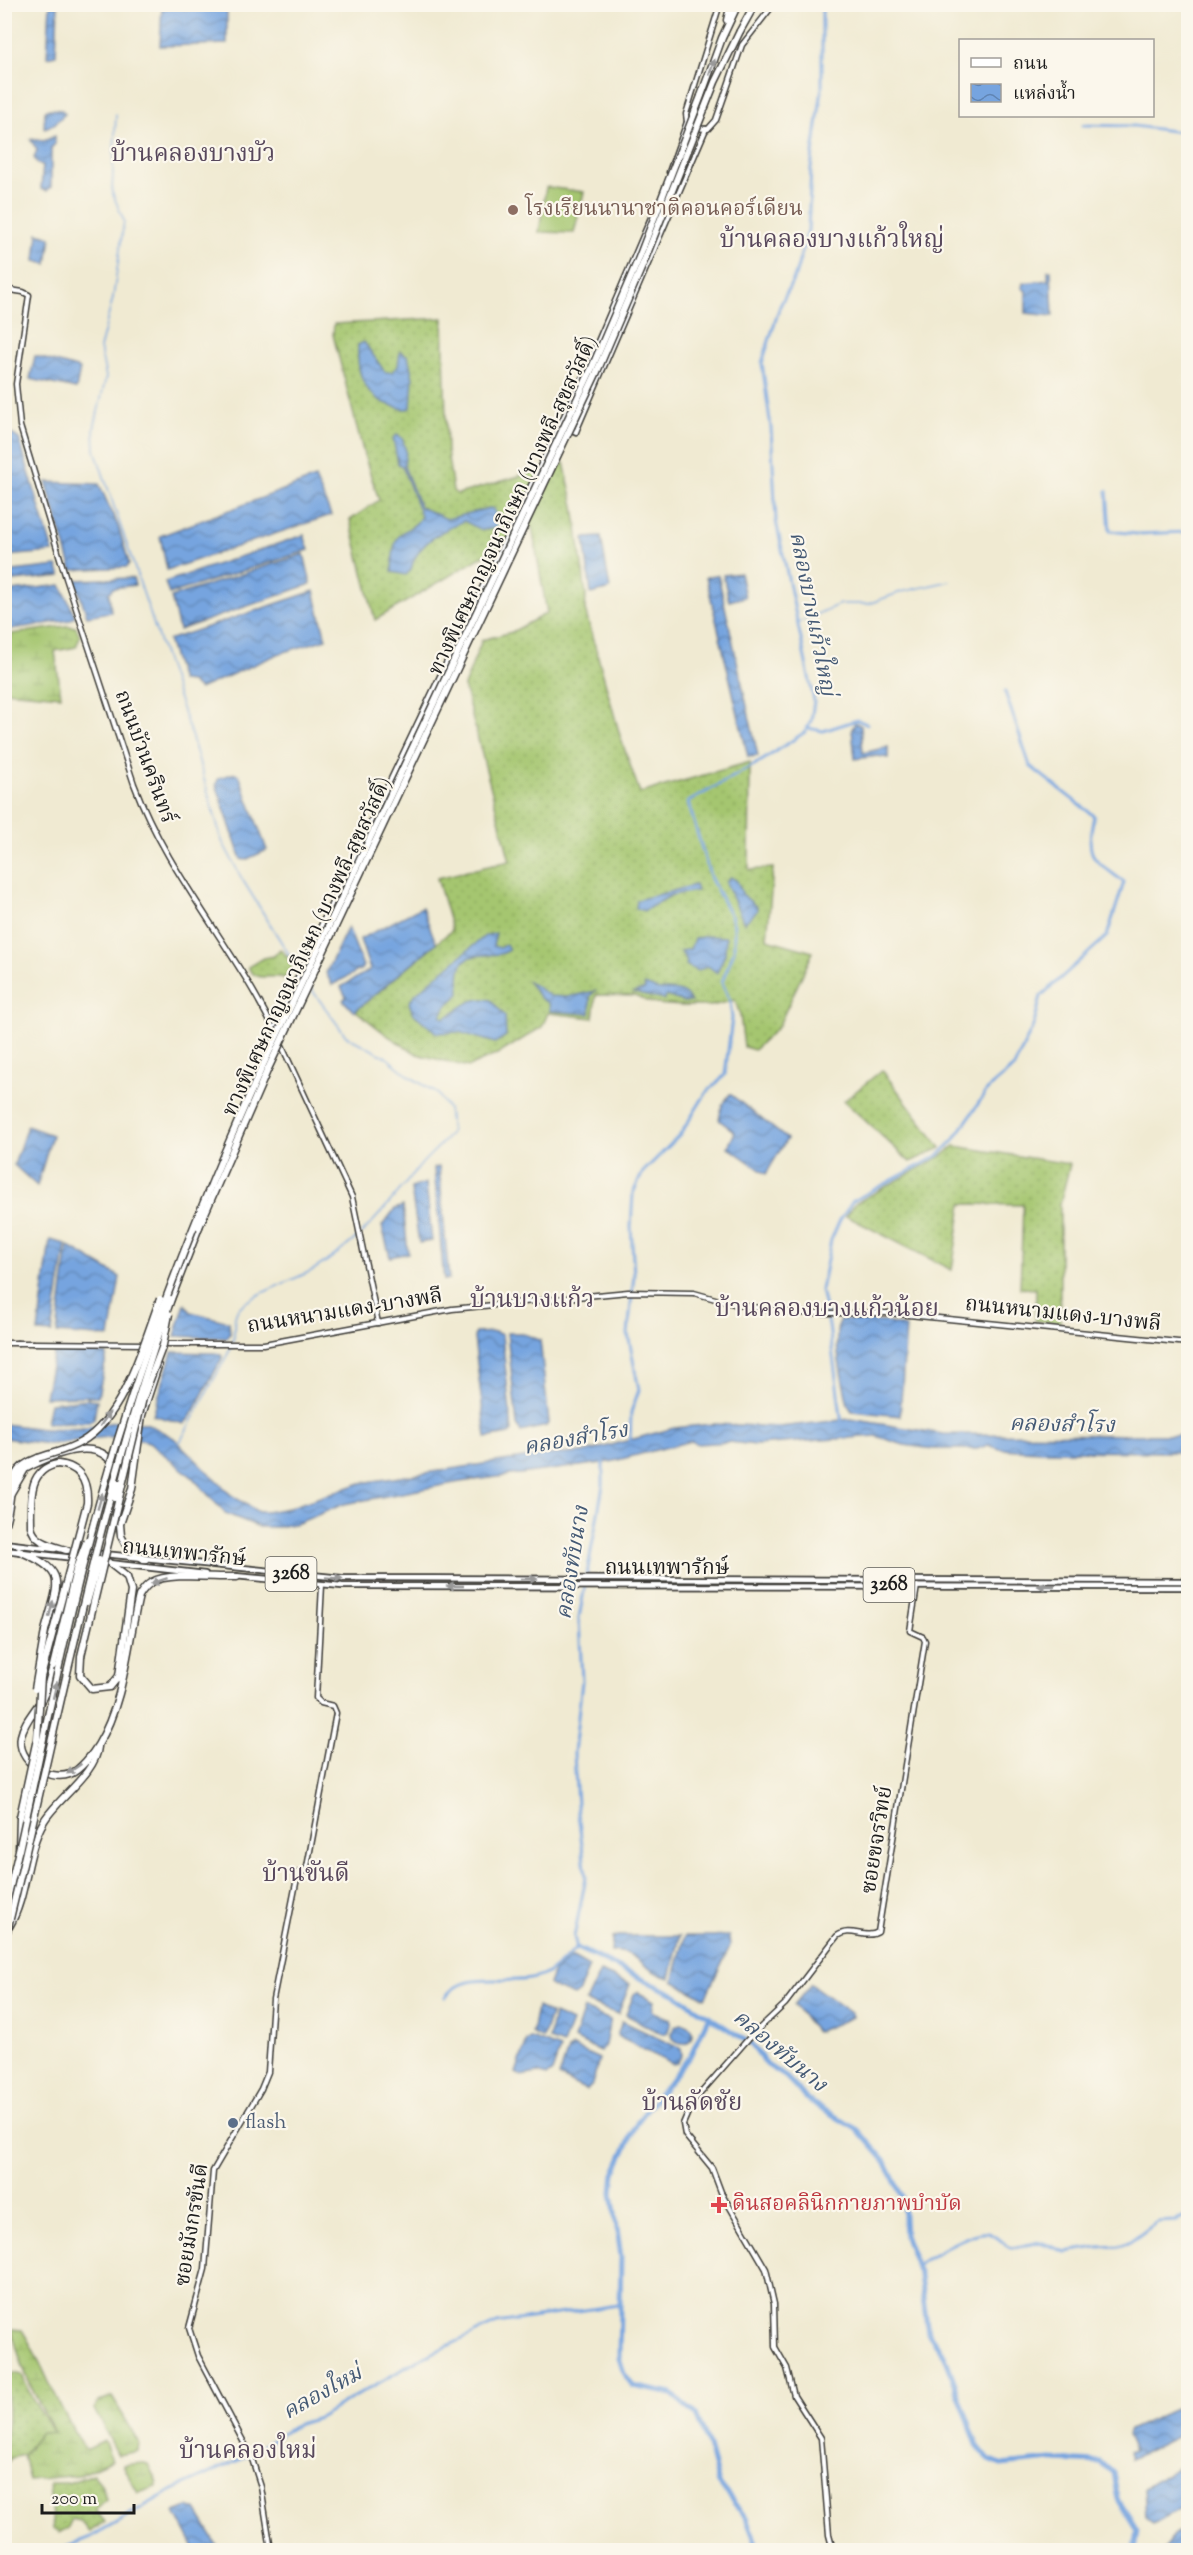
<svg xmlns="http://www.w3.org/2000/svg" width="1193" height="2555" viewBox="0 0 1193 2555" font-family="'Sorts Mill Goudy','Noto Serif Thai',serif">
  <defs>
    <pattern id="grass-dots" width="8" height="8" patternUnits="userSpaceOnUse" patternTransform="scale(1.5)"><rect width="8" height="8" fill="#a5c66f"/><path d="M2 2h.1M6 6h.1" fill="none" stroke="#8daa60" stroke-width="1.8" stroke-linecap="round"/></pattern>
    <pattern id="wetland-marsh" width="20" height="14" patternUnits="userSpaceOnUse" patternTransform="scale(1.5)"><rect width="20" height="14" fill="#a5c66f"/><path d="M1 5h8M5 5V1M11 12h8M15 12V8" fill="none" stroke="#8daa60"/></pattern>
    <pattern id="water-waves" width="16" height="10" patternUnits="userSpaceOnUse" patternTransform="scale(1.5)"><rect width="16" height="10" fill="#76a4df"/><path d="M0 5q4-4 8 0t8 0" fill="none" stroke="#6085b4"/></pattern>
  </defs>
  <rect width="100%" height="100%" fill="#fbf7ec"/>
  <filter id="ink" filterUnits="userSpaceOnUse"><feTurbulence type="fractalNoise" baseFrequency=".0167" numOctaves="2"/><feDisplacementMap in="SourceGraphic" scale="12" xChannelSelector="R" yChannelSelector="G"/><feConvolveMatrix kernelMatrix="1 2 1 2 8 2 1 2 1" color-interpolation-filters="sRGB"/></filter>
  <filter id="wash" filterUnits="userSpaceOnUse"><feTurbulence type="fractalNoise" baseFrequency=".008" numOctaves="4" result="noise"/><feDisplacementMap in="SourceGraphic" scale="24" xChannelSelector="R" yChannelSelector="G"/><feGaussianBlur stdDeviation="1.35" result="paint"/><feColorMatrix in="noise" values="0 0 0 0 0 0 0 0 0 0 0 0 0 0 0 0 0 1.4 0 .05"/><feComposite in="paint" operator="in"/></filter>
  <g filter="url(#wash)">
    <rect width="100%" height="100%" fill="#f0ead2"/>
    <!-- grass -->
    <g fill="url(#grass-dots)" stroke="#607146" stroke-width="1.5">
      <path d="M443,318l4,132 6,41 4,3 8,-2 99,-29 10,43 12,89 -1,15 36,129 19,54 110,-31 -1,108 24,-2 -6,71 46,13 -35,75 -24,23 -10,-3 -4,-32 -5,-15 -24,6h-29l-26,-2 -22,-8 -38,-1 -3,23 -45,-5 -6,14 -42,26 -32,14 -51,-13 -29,-18 -32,-25 96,-81 -15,-52 73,-17 -46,-175 18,-46 30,-8 35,-19 -15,-86 -157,93 -25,-100 29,-20 -15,-45 -31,-120 1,-11z"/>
      <path d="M280,949l8,8 4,12 -8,9c-13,-5 -28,6 -36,-11l15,-9 11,-2z"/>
      <path d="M882,1070l59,78 -31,14 -66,-61z"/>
      <path d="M955,1146l115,18 -10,40v119l-25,-2 1,-32 -16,-1 3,-83 -61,-1 -10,66 -106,-54 10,-13 87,-48z"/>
      <path d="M13,2373l9,2 10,24 23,34 -14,-1 -18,23 -12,3 -3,4c-7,-16 0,-31 0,-47 0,-11 -2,-23 -3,-34z"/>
      <path d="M93,2474l8,10 5,15 -11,10 10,13 -16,10 -9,-11 -8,-2 -5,10 -8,4 -6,-4 -4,-46h19z"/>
    </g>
    <!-- wetland -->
    <g fill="url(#wetland-marsh)" stroke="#607146" stroke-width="1.5">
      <path d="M66,626l10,1 4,9 -4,11 -21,4 6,45 -56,-5v-56z"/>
      <path d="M12,2329l10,1c18,29 30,62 47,92 6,10 9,20 17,28l18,-9 8,19 -33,15 -50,5 -6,-25 18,-23h14c-20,-33 -35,-65 -43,-103z"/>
      <path d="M112,2397l27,45 -1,9 -20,4 -24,-46 5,-8z"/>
      <path d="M143,2463l5,1 9,19v4l-19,6 -15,-28z"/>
    </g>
    <!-- pitch -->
    <path fill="#a5c66f" stroke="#607146" stroke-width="1.5" d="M546,187l38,5 -10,41 -35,-1z"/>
    <!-- water -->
    <g fill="url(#water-waves)" stroke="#49607e" stroke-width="1.5">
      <path d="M50,5h8l-2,50 -9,2z"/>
      <path d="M162,5l65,3v36l-67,2z"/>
      <path d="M49,109l13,1 3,4 -12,11 -9,3 1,-17z"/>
      <path d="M55,136v8l-4,4v39l-4,4 -6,-2 2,-24 -5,-1 -4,-6 3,-8 -7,-11 14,2z"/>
      <path d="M38,233l13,4 -4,27 -12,-3z"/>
      <path d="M1048,270h3l2,46 -27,-3v-22l-4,-3 1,-5 25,-3z"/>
      <path d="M364,342l21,30h7l6,-6 2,-15 8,5 5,22 -2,30c-6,2 -8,1 -14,-1 -31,-7 -41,-30 -39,-62z"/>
      <path d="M35,356l45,13 -4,20 -46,-10z"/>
      <path d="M5,429l14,10 34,113 -48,4z"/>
      <path d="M397,435l5,3 4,13 -2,15 16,41 27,12 42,-11 5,1 3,17c-15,8 -19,2 -33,-5 -22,9 -49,24 -53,49l-5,5 -14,-3c1,-11 0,-29 8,-37 8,-8 16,-8 21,-19l-19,-50 -4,-2 -5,-26z"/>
      <path d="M315,478l16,37 -164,55 -7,-34z"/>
      <path d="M46,482l53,2 19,42 11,37 -2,4 -55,3z"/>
      <path d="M304,535l5,15 -140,44 -4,-12z"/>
      <path d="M601,537l9,52 -19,5 -7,-56z"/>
      <path d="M304,554l7,30 -132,46 -8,-33z"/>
      <path d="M57,566l4,10 -56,6v-10z"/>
      <path d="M740,573l5,24 -16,4 -6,-26z"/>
      <path d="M718,575l40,181 -10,1 -42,-180z"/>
      <path d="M133,578l2,7 -22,3 -4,5 2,19 -24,4 -12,-36z"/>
      <path d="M61,585l14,31 -5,4 -65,10v-38z"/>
      <path d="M314,591l12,48 -48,15 -79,35 -8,-7 -10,-1 -13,-41z"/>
      <path d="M855,723l6,3 2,27 25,-6v11l-10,-2 -23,3 -3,-30z"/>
      <path d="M235,773l4,2 28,75 -22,10 -4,-1 -25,-75 3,-6z"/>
      <path d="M731,877l6,4 6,14 14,12v4l-13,12 -17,-38 -1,-3z"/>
      <path d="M695,885l2,6 -25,4 -28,16 -8,-3 1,-8z"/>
      <path d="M422,907l14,36 -82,69 -11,-12 3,-3 -5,-10 29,-17 -10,-31z"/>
      <path d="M348,927l15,39 -1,3 -30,16 -6,-12z"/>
      <path d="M496,933l-3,13 7,2 6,-4 3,6c-12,11 -44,-4 -49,20 -2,8 0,17 0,24l-15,13 -4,9 3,2c14,-7 26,-23 47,-18l14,16 1,20 -11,7 -36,-11 -22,1 -24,-20 -4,-10 5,-8 71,-59z"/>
      <path d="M706,936l20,1 -1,17 -8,19 -9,-7 -11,5 -11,-6 1,-4 -7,-10 10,-2 4,-10z"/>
      <path d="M527,980l23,16 17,1 28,-6 -5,5v18l-40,-3 -1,-7 -9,-6z"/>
      <path d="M644,985c6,1 9,4 15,5 12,0 25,-2 32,12h-8l-16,-6 -3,4 -30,-7 11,-4z"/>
      <path d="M730,1094l57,45 -21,35 -38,-27 7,-15 -16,-12 3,-15z"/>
      <path d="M27,1126l25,9 -15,51 -23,-21z"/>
      <path d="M439,1167l10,112 -5,1 -10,-112z"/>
      <path d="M426,1183l6,58 -13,2 -8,-55z"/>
      <path d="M403,1206l5,47 -18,4 -8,-31 13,-17z"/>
      <path d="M50,1240l16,4 -14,89 -14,-1z"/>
      <path d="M68,1246l52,31 -10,60 -53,-4z"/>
      <path d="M185,1304l6,8 38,10 1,12 -3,4 -52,-2z"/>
      <path d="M840,1320l46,2 20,5 -6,89 -48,-5 -4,-6c-4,-20 -17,-68 -8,-85z"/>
      <path d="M495,1332l7,3 10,96 -3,3 -23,4 -12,-100 1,-5z"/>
      <path d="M507,1333h14l19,7 9,82 -3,4 -25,6 -4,-7z"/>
      <path d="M54,1351l53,3 -9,42 -53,1z"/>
      <path d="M172,1352l42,1 7,1 1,4 -32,59 -6,7 -31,-9z"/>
      <path d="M88,1399l9,1 -3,19 -5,3 -43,1 4,-20z"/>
      <path d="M850,1419l93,15 245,1v17l-147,-1 -41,-2 -12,-4 -11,4h-43l-30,-4 -28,-9 -120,9 -27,-3 -31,2 -7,-3 -81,21 -150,20 -116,22 -46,19 -21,4h-18l-34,-14 -33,-36 -43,-35 -18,-5h-24l-58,7 -44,-6 -1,-14 40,5 37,-1 34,-6 31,1 28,15 57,57 27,17h8l22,-4 73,-25 181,-28 40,-2 92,-25 39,-4 67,3z"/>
      <path d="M617,1936h63l-10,42c-23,-4 -37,-31 -59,-26l1,-14z"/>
      <path d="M685,1936h44l1,10 -25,52 -32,-17z"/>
      <path d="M571,1957l18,10 -11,26 -4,3 -22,-9 -3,-3 5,-13z"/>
      <path d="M600,1972l30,12 -12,30 -32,-12z"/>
      <path d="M811,1984l41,30v3l-36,15 -22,-27z"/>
      <path d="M637,1992l17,9 -2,10 18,8 1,4 -4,10 -5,1 -36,-19 8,-21z"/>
      <path d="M537,2007l14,7 -8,25 -11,-6z"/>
      <path d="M584,2009l26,11 -5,25 -4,6 -27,-12z"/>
      <path d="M554,2014l18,8 -9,23 -14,-5z"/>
      <path d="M622,2021l59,28 1,6 -5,8 -5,1 -55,-28z"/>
      <circle cx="682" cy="2034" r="10"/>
      <path d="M531,2038l29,11 -8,23 -5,4 -9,-3 -17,3 -5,-3 11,-32z"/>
      <path d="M573,2047l26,12 -7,26 -5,5 -28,-13 9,-27z"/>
      <path d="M1188,2403v28l-57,28 -2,-6 5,-2 -7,-16 2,-5z"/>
      <path d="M1176,2468l12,19v17l-35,20 -7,-8 -2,-28z"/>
      <path d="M188,2507l8,3 24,40h-25l-20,-38z"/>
      <path d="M1188,2526v24h-25l11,-14z"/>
    </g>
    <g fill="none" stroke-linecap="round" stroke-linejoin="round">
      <!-- stream -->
      <g stroke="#76a4df" stroke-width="1.5">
        <path d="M116,114l-4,78 12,29 -11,77 -13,50 6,29 -12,52 1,21 98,291 29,100 20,38 61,98"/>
        <path d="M797,623l43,-19h28l33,-12 49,-11"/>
        <path d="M233,1342c3,-11 -2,-26 7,-35 9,-11 56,-28 73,-37 51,-31 70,-60 107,-104 9,-12 23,-21 31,-34l-3,-23 -10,-15 -29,-18 -23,-19 -40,-21 -37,-50"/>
        <path d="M180,1442l52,-96"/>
      </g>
      <!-- canal -->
      <g stroke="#76a4df" stroke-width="3">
        <path d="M1083,125l51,1 54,7"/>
        <path d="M1107,491l3,40 27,3 51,-2"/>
        <path d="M808,728l15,3 34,-11 10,4"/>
        <path d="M842,1424l-13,-98 -8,-36 10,-50 9,-20 13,-19 86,-46 15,-15 34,-51 26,-22 20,-43 7,-28 66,-60 17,-54c-33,-25 -39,-24 -30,-66l-64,-50 -25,-74"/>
        <path d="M630,1443l1,-31 8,-22 -11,-56 6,-59 -3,-48 2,-34 10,-21 37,-37 26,-42 19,-18 7,-57 -2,-17 -8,-19 12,-31v-25l-3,-10 -20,-37 -23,-77 75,-42 42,-28 6,-11 3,-20 -38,-180 -5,-93 -9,-65 18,-57 15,-30 13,-46 3,-62 11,-79v-85"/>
        <path d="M445,1997c22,-30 69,-8 99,-22 11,-5 23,-19 33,-27l-3,-11 12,-60 -9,-72 -3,-52 8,-72 -3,-63 24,-133v-26"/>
        <path d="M916,2266c13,-10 57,-36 72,-33 10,2 15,12 24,15l28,-6 26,10 31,-5 22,-1 10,-3 28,-21 19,-1 12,-5"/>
        <path d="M57,2550l33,-13 79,-45 72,-33 57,-35 20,-6 104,-60 75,-35 121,-18"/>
      </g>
      <!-- river -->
      <g stroke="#76a4df" stroke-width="5">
        <path d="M577,1948l99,47 75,49 16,21 19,12 22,23 50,30 27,31 18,38 2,38 15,39 8,57 17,23 32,89 12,15 12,5 51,-5 49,2 12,11 5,26 19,31 -3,20"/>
        <path d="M709,2016l-19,40 -52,65 -24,53 -2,18 9,65 -2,101 5,16 9,12 39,8 24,21 12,28 11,41 27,34 13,32"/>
      </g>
    </g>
  </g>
  <g filter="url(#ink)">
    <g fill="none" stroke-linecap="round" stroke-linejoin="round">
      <!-- tertiary casing -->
      <g stroke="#3c3b37" stroke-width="7">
        <g id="tertiary">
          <path d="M4,289l19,3 6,3 -13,89 4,42 46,152 68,206c33,89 99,161 140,246"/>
          <path d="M280,1042l72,155 26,126"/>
          <path d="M17,1343h16"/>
          <path d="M271,2550l-10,-63 -10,-31 -53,-100 -9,-28 16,-59 8,-98 48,-82 7,-17 5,-73 25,-126 7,-2 2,-4 29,-154 -3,-7 -12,-3 -5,-5 6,-113"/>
          <path d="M833,2550l-4,-15 -8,-97 -27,-42 -7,-28 -12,-21 -1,-43 -8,-35 -45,-77 -9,-24 -27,-33 -2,-11 9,-21 57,-65 36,-34 52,-68c13,-10 29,4 41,-4l47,-291 -2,-4 -13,-6 7,-45"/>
        </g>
      </g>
      <!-- secondary casing -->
      <g stroke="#3c3b37" stroke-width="7">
        <g id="secondary">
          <path d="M720,4l-34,110 1,8 5,6 16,1 8,-9 26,-75 32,-41"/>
          <path d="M669,172l18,-50"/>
          <path d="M570,429l6,3 2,-5 128,-298"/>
          <path d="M274,1030l44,-98 266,-558 68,-159"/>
          <path d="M4,1343h13"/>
          <path d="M33,1343l113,1"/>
          <path d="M162,1344h102l188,-35 176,-17 66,1 43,12 59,8h93l299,30"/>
        </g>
      </g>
      <!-- primary casing -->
      <g stroke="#3c3b37" stroke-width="8">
        <g id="primary">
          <path d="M4,1543l51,6"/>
          <path d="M4,1550l70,8"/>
          <path d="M64,1550l278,28 846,3"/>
          <path d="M109,1563l96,11"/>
          <path d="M235,1576l107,10 846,1"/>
        </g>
      </g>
      <!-- motorway casing -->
      <g stroke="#3c3b37" stroke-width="9">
        <g id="motorway">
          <path d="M727,20l4,-16"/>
          <path d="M740,31l15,-27"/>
          <path d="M701,96l21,-58 16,-34"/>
          <path d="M171,1299l28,-72"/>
          <path d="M58,1464c-31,5 -27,37 -27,62 2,16 22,20 35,24"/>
          <path d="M11,1493l14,-24c27,-14 80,-38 92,5"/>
          <path d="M4,1526c12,-30 -3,-55 34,-68"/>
          <path d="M19,1551c52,21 38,33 26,80"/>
          <path d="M145,1560l-18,-13 -6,-11 -1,-12 12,-35 10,-74 16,-49"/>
          <path d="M81,1656l-1,19 12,14 18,-2 9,-11 12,-85 -4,-14 -19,-15"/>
          <path d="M53,1666c-3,10 -5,21 -10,31 -7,13 -19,24 -22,39 -5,25 27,46 49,38 10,-4 23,-20 28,-29 27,-45 29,-100 41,-149 3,-5 7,-11 13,-14 17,-10 64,-4 85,-5"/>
          <path d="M4,1914l15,-64 1,-33"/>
          <path d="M9,1927c19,-32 16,-74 35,-106 14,-23 52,-48 54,-74"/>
        </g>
      </g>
      <!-- tertiary -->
      <use href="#tertiary" stroke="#fff" stroke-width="4"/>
      <!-- secondary -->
      <use href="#secondary" stroke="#fff" stroke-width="4"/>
      <!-- primary -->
      <use href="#primary" stroke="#fff" stroke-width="4.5"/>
      <!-- motorway -->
      <use href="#motorway" stroke="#fff" stroke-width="6"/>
      <!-- motorway-bridge casing -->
      <g stroke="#3c3b37" stroke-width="9" stroke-linecap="butt">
        <g id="motorway-bridge">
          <path d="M199,1227l68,-156 329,-697 47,-110 72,-182 25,-51"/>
          <path d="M38,1458c14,-5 30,-8 43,-16 43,-24 63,-100 79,-143"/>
          <path d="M115,1498l3,-15"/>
          <path d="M87,1602l12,-42"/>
          <path d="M81,1656l62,-258 20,-53 6,-31"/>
          <path d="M53,1666l24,-100 10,-26"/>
          <path d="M35,1689l10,-58"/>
          <path d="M20,1817l17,-78 4,-62 46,-174c1,-21 -6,-37 -29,-39"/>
          <path d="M19,1850c24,-108 45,-217 74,-324 42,-158 102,-310 169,-459l329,-697 47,-110 63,-164"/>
          <path d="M4,1943c54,-216 92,-434 167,-644"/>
        </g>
      </g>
      <!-- motorway-bridge -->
      <use href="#motorway-bridge" stroke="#fff" stroke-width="6"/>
    </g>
    <!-- one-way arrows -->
    <defs><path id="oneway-solid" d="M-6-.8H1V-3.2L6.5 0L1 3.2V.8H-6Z" transform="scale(1.5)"/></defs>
    <g fill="#999">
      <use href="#oneway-solid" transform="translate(712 67) rotate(-71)"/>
      <use href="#oneway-solid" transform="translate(105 1419) rotate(-55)"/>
      <use href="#oneway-solid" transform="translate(100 1501) rotate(-74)"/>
      <use href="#oneway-solid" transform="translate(334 1578) rotate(3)"/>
      <use href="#oneway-solid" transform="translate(529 1579)"/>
      <use href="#oneway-solid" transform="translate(159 1581) rotate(162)"/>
      <use href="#oneway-solid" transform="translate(455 1586) rotate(180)"/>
      <use href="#oneway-solid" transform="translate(1046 1586) rotate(-180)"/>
      <use href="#oneway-solid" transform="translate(51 1609) rotate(-76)"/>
      <use href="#oneway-solid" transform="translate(55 1690) rotate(-77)"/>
      <use href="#oneway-solid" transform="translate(74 1769) rotate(145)"/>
    </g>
  </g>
  <!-- markers -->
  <circle fill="#8d6e63" stroke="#fbf7ec" stroke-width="2" cx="513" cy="210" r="6"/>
  <circle fill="#5c6f8a" stroke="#fbf7ec" stroke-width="2" cx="233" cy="2123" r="6"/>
  <path fill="#e0444e" stroke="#fbf7ec" stroke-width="2" d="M716 2196h6v6h6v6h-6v6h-6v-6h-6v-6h6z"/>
  <g text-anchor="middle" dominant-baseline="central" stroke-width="4.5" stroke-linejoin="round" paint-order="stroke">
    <!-- shield labels -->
    <g fill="#fbf7ec" stroke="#5f5e5a" stroke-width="1.5">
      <rect x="265.5" y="1557" width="51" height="34" rx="4.5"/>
      <rect x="863.5" y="1568" width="51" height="34" rx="4.5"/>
    </g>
    <g font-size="20" font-weight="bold" fill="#1c1c1c">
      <text x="291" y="1574">3268</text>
      <text x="889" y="1585">3268</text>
    </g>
    <!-- education labels -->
    <g font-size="21" fill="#785e54" stroke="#fbf7ec" text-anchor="start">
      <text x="525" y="210">โรงเรียนนานาชาติคอนคอร์เดียน</text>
    </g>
    <!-- street labels -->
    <g font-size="21" fill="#1c1c1c" stroke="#fbf7ec">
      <text transform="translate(514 506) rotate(-65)">ทางพิเศษกาญจนาภิเษก (บางพลี-สุขสวัสดิ์)</text>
      <text transform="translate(144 757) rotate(70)">ถนนบัวนครินทร์</text>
      <text transform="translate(308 947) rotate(-65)">ทางพิเศษกาญจนาภิเษก (บางพลี-สุขสวัสดิ์)</text>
      <text transform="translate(345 1312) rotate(-9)">ถนนหนามแดง-บางพลี</text>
      <text transform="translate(1063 1315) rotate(6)">ถนนหนามแดง-บางพลี</text>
      <text transform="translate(184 1554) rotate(6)">ถนนเทพารักษ์</text>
      <text x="667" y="1569">ถนนเทพารักษ์</text>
      <text transform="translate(878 1840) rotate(-81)">ซอยขจรวิทย์</text>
      <text transform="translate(193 2225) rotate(-81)">ซอยมังกรขันดี</text>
    </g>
    <!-- service labels -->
    <g font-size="21" fill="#4e5e75" stroke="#fbf7ec" text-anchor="start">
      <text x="245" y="2123">flash</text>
    </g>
    <!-- health labels -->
    <g font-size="21" fill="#be3a42" stroke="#fbf7ec" text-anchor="start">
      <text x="732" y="2205">ดินสอคลินิกกายภาพบำบัด</text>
    </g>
    <!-- water labels -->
    <g font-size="22" font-style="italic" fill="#445974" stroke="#fbf7ec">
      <text transform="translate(811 614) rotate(79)">คลองบางแก้วใหญ่</text>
      <text transform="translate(1062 1426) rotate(1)">คลองสำโรง</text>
      <text transform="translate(576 1440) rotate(-10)">คลองสำโรง</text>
      <text transform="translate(574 1563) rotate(-81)">คลองทับนาง</text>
      <text transform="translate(779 2052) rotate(40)">คลองทับนาง</text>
      <text transform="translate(323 2394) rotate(-29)">คลองใหม่</text>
    </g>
    <!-- quarter labels -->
    <g font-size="24" fill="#58485c" stroke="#fbf7ec">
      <text x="193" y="155">บ้านคลองบางบัว</text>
      <text x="832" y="241">บ้านคลองบางแก้วใหญ่</text>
      <text x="532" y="1301">บ้านบางแก้ว</text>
      <text x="827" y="1310">บ้านคลองบางแก้วน้อย</text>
      <text x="306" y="1875">บ้านขันดี</text>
      <text x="692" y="2104">บ้านลัดชัย</text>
      <text x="248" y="2452">บ้านคลองใหม่</text>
    </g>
  </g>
  <!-- margin -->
  <rect width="1193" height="2555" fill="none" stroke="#fbf7ec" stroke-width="24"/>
  <!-- legend -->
  <rect x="959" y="39" width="195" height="78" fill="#fbf7ec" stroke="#a29f99" stroke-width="1.5"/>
  <rect x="971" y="58" width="30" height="9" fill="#ffffff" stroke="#a29f99" stroke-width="1.5"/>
  <text x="1013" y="69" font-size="18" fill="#1c1c1c">ถนน</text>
  <rect x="971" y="84" width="30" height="18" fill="url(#water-waves)" stroke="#a29f99" stroke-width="1.5"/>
  <text x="1013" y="99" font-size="18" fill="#1c1c1c">แหล่งน้ำ</text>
  <!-- scale -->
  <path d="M42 2504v9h92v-9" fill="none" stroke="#1c1c1c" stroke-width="3"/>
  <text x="51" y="2504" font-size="18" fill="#1c1c1c" stroke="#fbf7ec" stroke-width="4.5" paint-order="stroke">200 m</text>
</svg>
